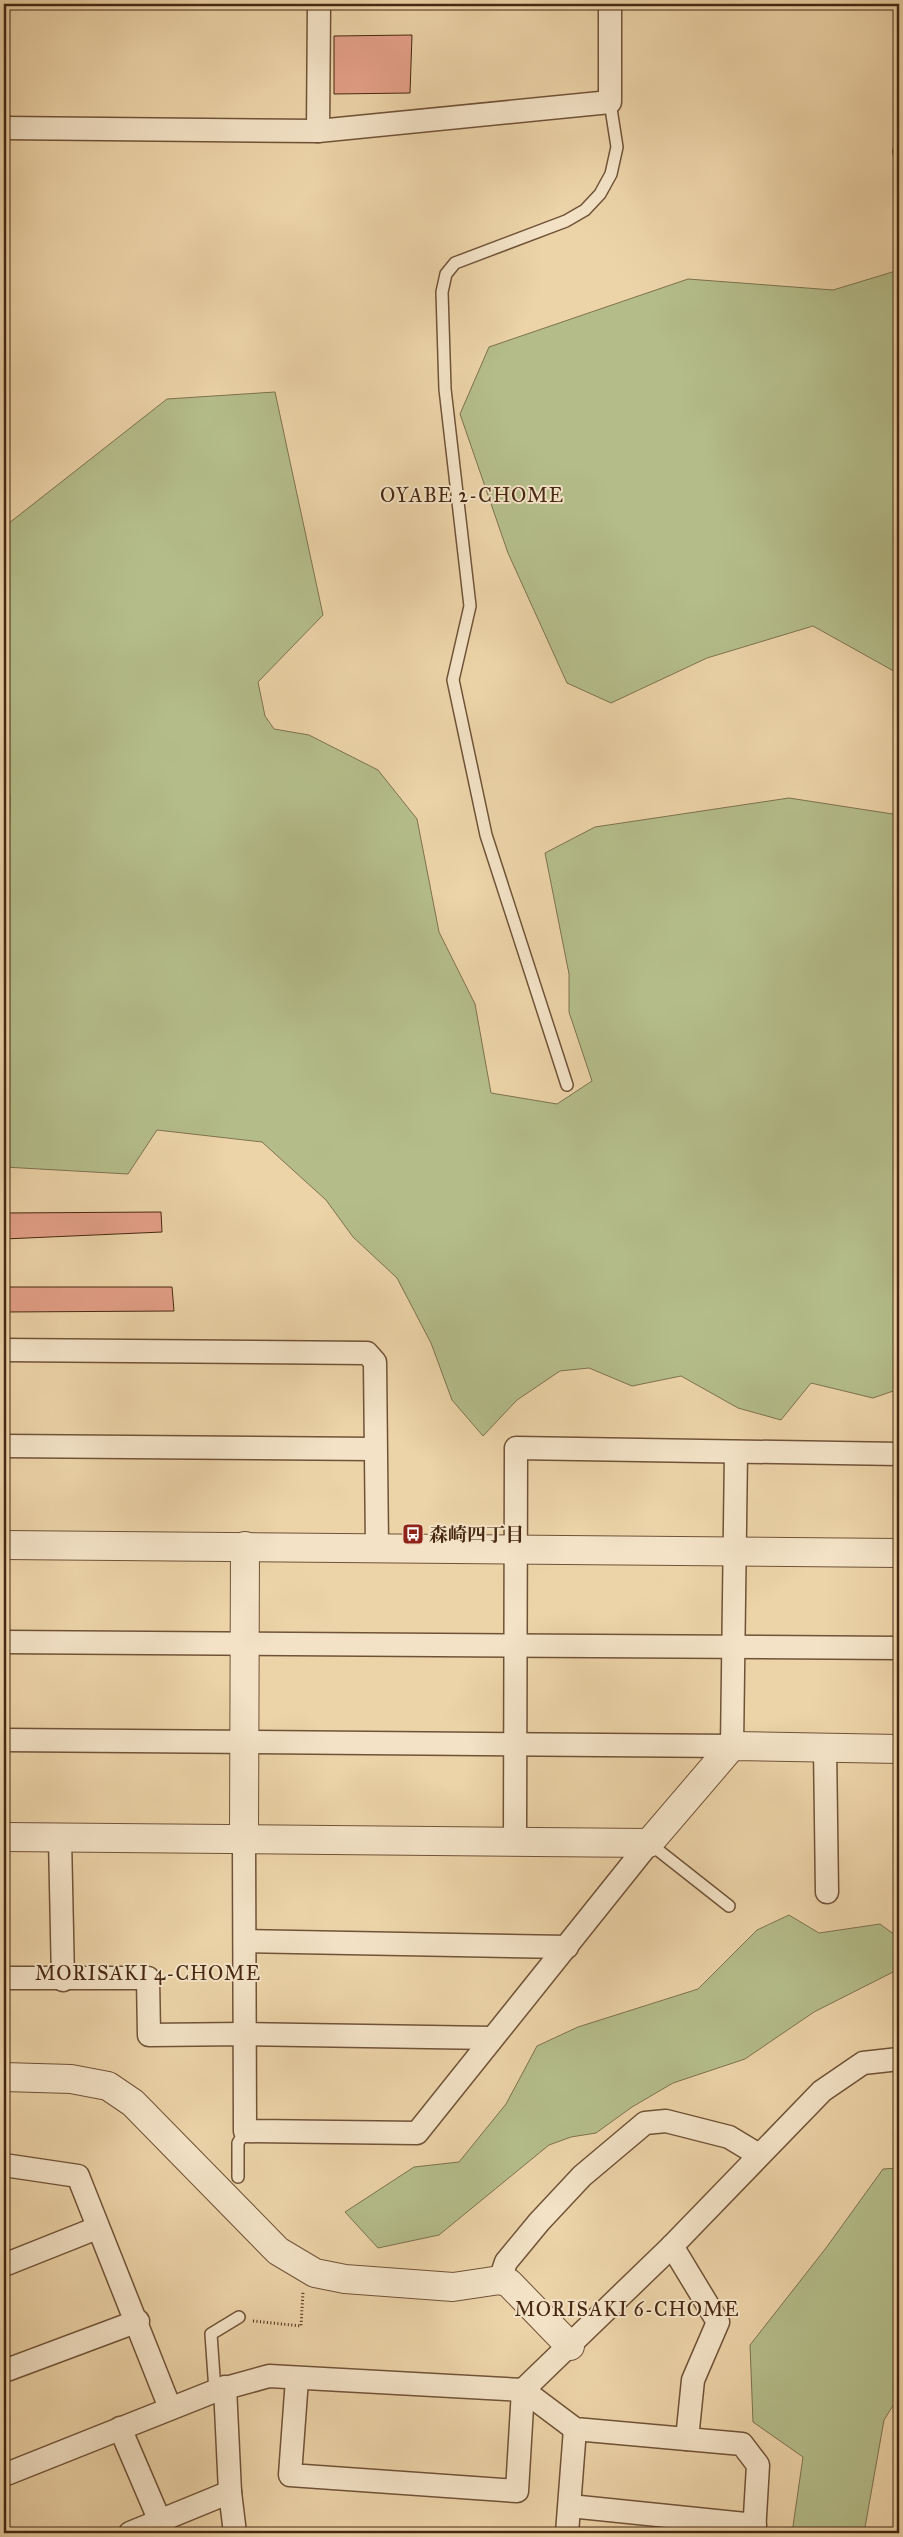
<svg xmlns="http://www.w3.org/2000/svg" width="903" height="2537" viewBox="0 0 903 2537" font-family="'IM FELL Great Primer','Noto Serif JP',serif">
  <rect width="100%" height="100%" fill="#ecd3a8"/>
  <filter id="stains"><feTurbulence type="fractalNoise" baseFrequency=".004" numOctaves="4"/><feColorMatrix values="0 0 0 0 .2 0 0 0 0 .09 0 0 0 0 .02 0 0 0 .5 -.17"/></filter>
  <radialGradient id="worn" r=".72"><stop offset=".6" stop-color="#630" stop-opacity="0"/><stop offset="1" stop-color="#630" stop-opacity=".3"/></radialGradient>
  <!-- green -->
  <g fill="#b4bd8a" stroke="#7e724e">
    <path d="M899,270v404l-86,-48 -106,32 -96,45 -44,-20 -59,-130 -48,-139 29,-67 199,-68 145,11z"/>
    <path d="M275,392l48,223 -65,67 7,34 9,13 35,6 69,35 39,49 22,113 36,72 16,89 66,11 35,-23 -23,-69v-38l-24,-121 50,-26 194,-29 110,17v574l-26,9 -62,-15 -30,37 -43,-12 -57,-32 -49,10 -43,-18 -29,3 -43,29 -34,36 -31,-36 -21,-57 -34,-65 -44,-41 -27,-37 -64,-58 -105,-12 -29,44 -124,-7v-214l4,-24 2,-134 -6,-2v-266l163,-128z"/>
    <path d="M789,1915l30,18 61,-9 19,14v31l-85,43 -69,47 -72,24 -41,24 -36,26 -25,4 -22,8 -110,90 -61,13 -33,-36 69,-45 45,-5 47,-58 31,-58 41,-19 120,-38 59,-59z"/>
    <path d="M899,2168v228l-15,24 -20,113h-72l11,-76 -50,-35 -3,-77 76,-97 57,-79z"/>
  </g>
  <!-- building -->
  <g fill="#e39f87" stroke="#472811">
    <path d="M412,35l-2,58 -76,1v-58z"/>
    <path d="M161,1212l1,20 -158,7v-26z"/>
    <path d="M4,1287h168l2,24 -170,1z"/>
  </g>
  <g fill="none" stroke-linecap="round" stroke-linejoin="round">
    <!-- service casing -->
    <g stroke="#705337" stroke-width="14">
      <g id="service">
        <path d="M899,152v-1"/>
        <path d="M567,1085l-81,-250 -33,-155 17,-74 -25,-217 -3,-97 4,-18 9,-11 111,-42 19,-11 15,-16 11,-20 6,-27 -7,-45"/>
        <path d="M649,1843l80,63"/>
        <path d="M238,2177v-34l7,-12"/>
        <path d="M215,2391l-4,-57 28,-17"/>
      </g>
    </g>
    <!-- minor casing -->
    <g stroke="#705337" stroke-width="25">
      <g id="minor">
        <path d="M4,128l314,3 292,-29v-98"/>
        <path d="M318,131l1,-127"/>
        <path d="M4,1350l363,3 8,9 2,185"/>
        <path d="M4,1446l371,3"/>
        <path d="M4,1642l895,6"/>
        <path d="M4,1740l728,6 4,-294"/>
        <path d="M825,1747l2,145"/>
        <path d="M60,1838l3,142"/>
        <path d="M244,1839l1,292 172,2 232,-290"/>
        <path d="M515,1842l1,-394 383,6"/>
        <path d="M246,1941l321,6"/>
        <path d="M4,1978h144l1,57 96,-1 247,4"/>
        <path d="M4,2165l74,11 92,232"/>
        <path d="M672,2246l46,76 -25,58 -6,59"/>
        <path d="M4,2265l93,-37"/>
        <path d="M500,2280l6,-18 33,-40 43,-46 63,-53 21,-2 63,16 30,18"/>
        <path d="M4,2371l134,-50"/>
        <path d="M297,2379l-7,96 227,16 6,-101 149,-144 150,-155 41,-28 36,-4"/>
        <path d="M225,2387l5,105 5,41"/>
        <path d="M120,2428l45,105"/>
        <path d="M4,2475l211,-84 54,-15 254,14 52,39 167,15 16,21 -4,68"/>
        <path d="M570,2506l185,19"/>
        <path d="M130,2533l100,-41"/>
        <path d="M567,2533l8,-104"/>
      </g>
    </g>
    <!-- tertiary casing -->
    <g stroke="#705337" stroke-width="30">
      <g id="tertiary">
        <path d="M4,1545l895,8"/>
        <path d="M4,1837l645,6 83,-97 167,3"/>
        <path d="M244,1839l1,-293"/>
        <path d="M4,2077l67,2 37,7 25,17 145,148 37,22 30,6 108,8 47,-7 9,3 61,63"/>
      </g>
    </g>
    <!-- path -->
    <path stroke="#472811" stroke-width="3" stroke-dasharray="1 2.5" stroke-linecap="butt" d="M253,2321l48,5 2,-34"/>
    <!-- service -->
    <use href="#service" stroke="#f3e2c6" stroke-width="11"/>
    <!-- minor -->
    <use href="#minor" stroke="#f3e2c6" stroke-width="22"/>
    <!-- tertiary -->
    <use href="#tertiary" stroke="#f3e2c6" stroke-width="28"/>
  </g>
  <!-- icons -->
  <defs>
    <g id="bus-square" transform="scale(1.125)"><rect x="-9" y="-9" width="18" height="18" rx="4" fill="#8f2418" stroke="#f3e2c6"/><path d="M-5-6H5V4H4V6H2V4H-2V6H-4V4H-5ZM-3.5-4V0h7V-4ZM-3.5 1.2v1.5H-2V1.2ZM2 1.2v1.5H3.5V1.2Z" fill="#fff"/></g>
  </defs>
  <g fill-rule="evenodd">
    <use href="#bus-square" x="413" y="1534"/>
  </g>
  <g text-anchor="middle" dominant-baseline="central" stroke-width="4" stroke-linejoin="round" paint-order="stroke">
    <!-- poi labels -->
    <g font-size="19" font-weight="bold" fill="#472811" stroke="#f3e2c6" text-anchor="start">
      <text x="429" y="1534">森崎四丁目</text>
    </g>
    <!-- neighbourhood labels -->
    <g font-size="20" letter-spacing="1" fill="#472811" stroke="#f3e2c6">
      <text x="472" y="495">OYABE 2-CHOME</text>
      <text x="148" y="1973">MORISAKI 4-CHOME</text>
      <text x="627" y="2309">MORISAKI 6-CHOME</text>
    </g>
  </g>
  <!-- margin -->
  <rect width="903" height="2537" fill="none" stroke="#ecd3a8" stroke-width="20"/>
  <rect x="5" y="5" width="893" height="2527" fill="none" stroke="#472811" stroke-width="2.5"/>
  <rect x="10" y="10" width="883" height="2517" fill="none" stroke="#472811"/>
  <rect width="100%" height="100%" filter="url(#stains)"/>
  <rect width="100%" height="100%" fill="url(#worn)"/>
</svg>
